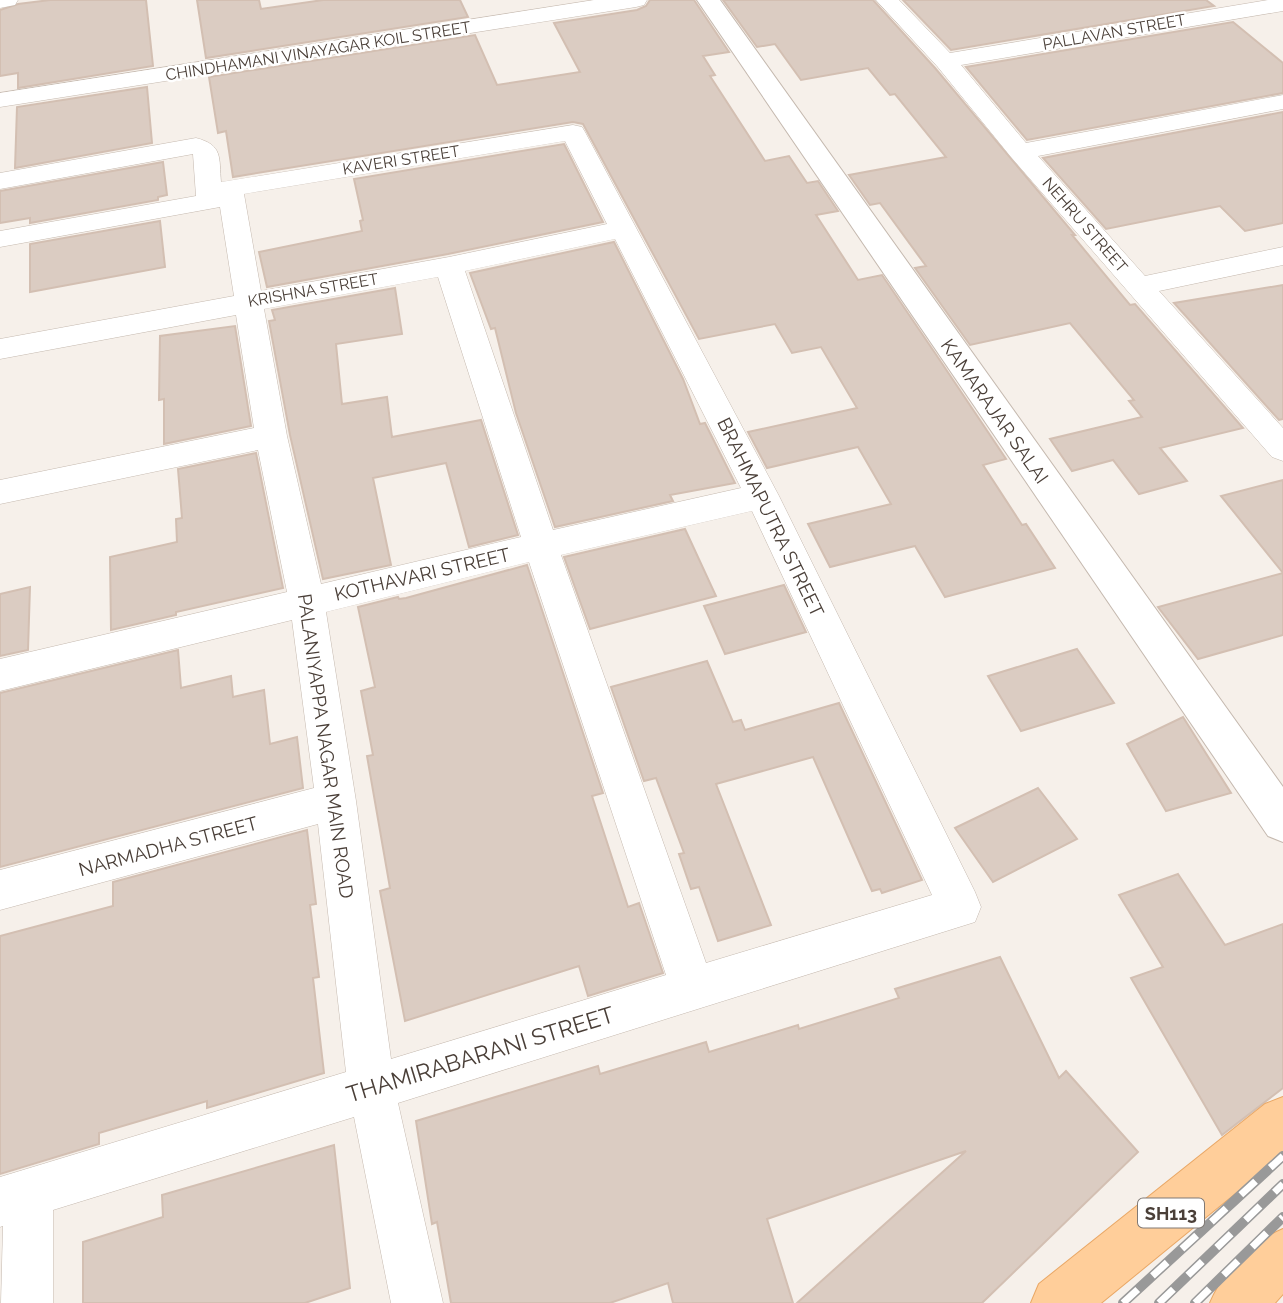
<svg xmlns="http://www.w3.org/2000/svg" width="1283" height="1303" viewBox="0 0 1283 1303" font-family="Raleway,sans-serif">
  <rect width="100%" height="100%" fill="#f6f0ea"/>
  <!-- building -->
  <g fill="#dbccc2" stroke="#d3bfb2" stroke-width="2">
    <path d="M50,0h96l7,66 -135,22v-15l-18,3v-66l18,-6z"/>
    <path d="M197,0h62l2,9 62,-9h137l8,17 -262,41z"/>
    <path d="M650,0h44l35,52 -26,4 12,19 -5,1 55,85 24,-5 18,27 11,-2 20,30 -22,4 42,65 24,-5 53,78 71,106 -23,6 39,60 4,-1 29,44 -110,29 -30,-51 -85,21 -22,-43 83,-20 -33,-57 -91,21 -19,-36 109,-24 -36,-61 -29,6 -17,-29 -76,15 -116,-215 -10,-2 -340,55 -7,-46 -8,2 -9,-56 266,-42 22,50 83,-13 -26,-49 83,-13 9,-4z"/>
    <path d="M723,0h150l62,68 140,167h-3l58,70 5,-1 108,124 -83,20 27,33 -48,13 -26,-34 -41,11 -22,-32 92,-22 -13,-16 5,-1 -64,-77 -100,22 -55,-77 11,-2 -46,-63 -10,2 -21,-30 97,-18 -51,-63 -5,1 -22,-27 -67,12 -26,-36 -18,3z"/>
    <path d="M903,0h303l8,6 -263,44z"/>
    <path d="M1233,22l50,41v30l-256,47 -61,-73z"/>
    <path d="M147,87l5,56 -137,25 2,-61z"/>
    <path d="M1283,112v111l-38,8 -25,-25 -114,23 -63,-71z"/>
    <path d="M564,144l39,78 -155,32 -181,33 -8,-35 103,-21 -2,-10 3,-1 -9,-41z"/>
    <path d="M163,162l4,33 -9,2v3l-128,23v-5l-30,5v-32z"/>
    <path d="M160,221l5,46 -135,25v-48z"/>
    <path d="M614,242l69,137 17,45 5,-1 30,60 -65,12 3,6 -118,26 -39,-114 -21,-85 -4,1 -21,-56z"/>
    <path d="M1283,285v134l-4,1 -105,-117z"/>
    <path d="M395,288l7,46 -66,10 6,60 45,-7 5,40 89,-17 37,115 -49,12 -23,-84 -73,15 18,87 -68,14 -33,-144 -21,-114 6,-1 -3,-10z"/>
    <path d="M235,326l16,100 -87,18v-45l-5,1 1,-64z"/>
    <path d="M256,453l27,135 -107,24v3l-65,15 -1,-73 67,-15 -1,-23 6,-1 -4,-49z"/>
    <path d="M1283,480v93l-62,-77z"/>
    <path d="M685,529l31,67 -126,33 -26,-72z"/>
    <path d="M527,565l76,228 -11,3 36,111 11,-4 24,70 -75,23 -9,-30 -174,55 -25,-130 10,-3 -23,-132 6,-1 -12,-64 14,-4 -17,-80 40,-10 1,2 7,-1z"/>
    <path d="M1283,573v62l-85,24 -40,-52z"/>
    <path d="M784,585l22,47 -81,22 -21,-48z"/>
    <path d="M30,587l-2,63 -28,6v-62z"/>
    <path d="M1077,649l37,54 -93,28 -33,-55z"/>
    <path d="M178,650l3,38 50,-12 2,21 31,-7 6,54 27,-7 6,51 -303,79v-174z"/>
    <path d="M707,661l26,61 8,-2 4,10 94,-27 83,177 -40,13 -2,-4 -8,2 -59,-134 -97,27 55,141 -53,16 -19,-54 -8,2 -12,-35 5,-1 -28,-75 -12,3 -33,-94z"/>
    <path d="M1183,717l48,76 -65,18 -39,-67z"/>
    <path d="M1038,788l39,51 -84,43 -38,-54z"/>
    <path d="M307,830l9,74 -6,1 9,72 -6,1 11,95 -117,35v-7l-108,32v11l-99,30v-238l113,-30v-24z"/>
    <path d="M1178,874l47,71 58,-21v164l-61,47 -91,-157 32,-11 -44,-72z"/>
    <path d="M1000,957l59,121 7,-7 72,81 -156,151h-185l169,-152 -199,68 26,84h-120l-5,-20 -58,20h-159l-14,-81 -5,2 -16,-103 182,-55 2,8 106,-32 3,10 89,-27 1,4 100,-31 -4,-9z"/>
    <path d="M334,1145l16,143 -45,15h-222v-61l80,-25 -1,-22z"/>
  </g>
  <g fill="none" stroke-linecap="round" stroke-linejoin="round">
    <!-- minor casing -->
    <g stroke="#c5b9af" stroke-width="1">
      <g id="minor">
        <path d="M0,0h18l-3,5 -15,3z"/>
        <path d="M594,0h53l-3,5 -8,2 -636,100v-14z"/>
        <path d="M876,0h23l51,53 318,-53h15v11l-322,54 65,78 257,-48v14l-245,47 107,120 138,-29v18l-124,26 124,137v33l-11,-4 -261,-300 -74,-91z"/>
        <path d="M573,125l9,2 3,5 194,364 196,396 6,15 -6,15 -577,181 45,200h-52l-37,-186 -301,93v93h-52l2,-77 -3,1v-50l346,-105 -28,-248 -318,86v-40l314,-82 -22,-168 -292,71v-32l287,-67 -29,-142 -258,54v-24l254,-52 -18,-113 -236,44v-20l234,-43 -14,-89 -220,40v-16l196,-35 -3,-42 -193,35v-16l196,-35c27,7 23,19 25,44zM565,141l42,83 -158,33 -188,34 -17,-97zM615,239l126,249 -188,42 -88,-259zM438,277l83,260 -200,47 -34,-148 -23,-127zM752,511l180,384 -226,68 -145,-408zM529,562l137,413 -275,84 -35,-258 -30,-189z"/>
      </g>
    </g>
    <!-- tertiary casing -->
    <g stroke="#c5b9af" stroke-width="2">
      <path id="tertiary" d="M697,0h23l563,787v55l-15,-6z"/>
    </g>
    <!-- primary casing -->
    <g stroke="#e9a765" stroke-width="2">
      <g id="primary">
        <path d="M1283,1097v57l-182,149h-70l8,-19 226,-180z"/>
        <path d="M1283,1229v65l-8,9h-65c13,-31 42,-61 73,-74z"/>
      </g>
    </g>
    <!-- minor -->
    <use href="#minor" fill="#fff" fill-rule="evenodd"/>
    <!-- tertiary -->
    <use href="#tertiary" fill="#fff" fill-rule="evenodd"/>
    <!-- primary -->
    <use href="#primary" fill="#ffce9a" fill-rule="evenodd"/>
    <!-- rail casing -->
    <g stroke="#999" stroke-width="10">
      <g id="rail">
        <path d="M1123,1303l160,-147"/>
        <path d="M1159,1303l124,-119"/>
        <path d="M1195,1303l88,-86"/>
      </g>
    </g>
    <!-- rail -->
    <use href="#rail" stroke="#fff" stroke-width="7" stroke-dasharray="20" stroke-linecap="butt"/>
  </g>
  <g text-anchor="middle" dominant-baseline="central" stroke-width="5" stroke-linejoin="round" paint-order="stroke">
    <!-- far-street labels -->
    <g font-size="16" fill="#4a3f38" stroke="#fff">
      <text transform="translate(1114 32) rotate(-10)">PALLAVAN STREET</text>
      <text transform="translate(318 51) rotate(-9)">CHINDHAMANI VINAYAGAR KOIL STREET</text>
      <text transform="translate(401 160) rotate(-9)">KAVERI STREET</text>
      <text transform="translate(1085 225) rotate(49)">NEHRU STREET</text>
      <text transform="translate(313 290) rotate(-10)">KRISHNA STREET</text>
    </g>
    <!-- shield labels -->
    <rect fill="#fff" stroke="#807974" stroke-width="2" x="1138" y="1198.5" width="66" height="29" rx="5"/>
    <g font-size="18" font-weight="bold" fill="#4a3f38">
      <text x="1171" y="1213">SH113</text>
    </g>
    <!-- street labels -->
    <g font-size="19" fill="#4a3f38" stroke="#fff">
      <text transform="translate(995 411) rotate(55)">KAMARAJAR SALAI</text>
      <text transform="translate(771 517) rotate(64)">BRAHMAPUTRA STREET</text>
      <text transform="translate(422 574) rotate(-13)">KOTHAVARI STREET</text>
      <text transform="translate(326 746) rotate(82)">PALANIYAPPA NAGAR MAIN ROAD</text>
      <text transform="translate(168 846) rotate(-15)">NARMADHA STREET</text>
    </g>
    <!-- near-street labels -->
    <g font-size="23" fill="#4a3f38" stroke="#fff">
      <text transform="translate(480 1054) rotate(-17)">THAMIRABARANI STREET</text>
    </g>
  </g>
</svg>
